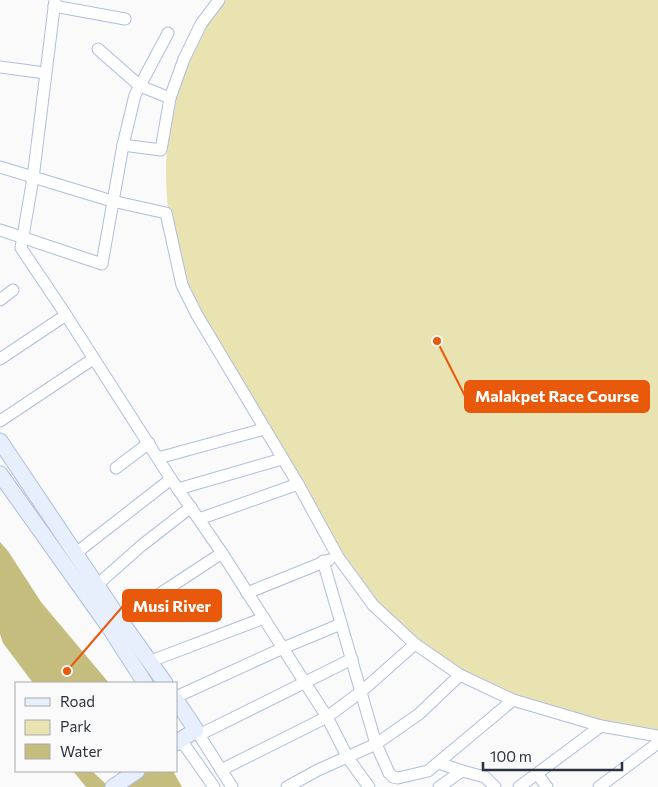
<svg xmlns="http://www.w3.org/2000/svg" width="658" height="787" viewBox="0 0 658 787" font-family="Commissioner,sans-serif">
  <rect width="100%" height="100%" fill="#fafafa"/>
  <!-- green -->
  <path fill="#e9e3b2" d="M224,0h434v731l-58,-8 -85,-27 -70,-32 -69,-58 -43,-66 -136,-233c-4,-10 -11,-20 -14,-31 -25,-73 -23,-158 11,-227 8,-18 20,-33 30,-49z"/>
  <!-- water -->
  <g fill="#c5bd7d">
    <path d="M0,542l8,9 33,51 68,81h-76l-30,-40 -3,-9z"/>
    <path d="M73,771h19l17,16h-23z"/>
    <path d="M118,771h55l9,16h-54z"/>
  </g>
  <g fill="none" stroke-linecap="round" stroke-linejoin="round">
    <!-- street casing -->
    <g stroke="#aebede" stroke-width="13">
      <g id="street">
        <path d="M55,0l-22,178 -12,70 45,67 105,164 51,74 105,164 21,41 21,29"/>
        <path d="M54,6l71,13"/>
        <path d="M98,49l42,37 30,12"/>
        <path d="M0,67l45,6"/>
        <path d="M123,145l38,5 9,-52 14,-39 17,-35 18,-24"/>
        <path d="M0,167l112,34 54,12 16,72 15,30 101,169 40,73 35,48 42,39 45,31 53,25 88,26 57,10"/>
        <path d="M0,230l102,34 21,-119 12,-50 33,-62"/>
        <path d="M0,300l13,-10"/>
        <path d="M0,359l66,-44"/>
        <path d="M0,421l93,-62"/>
        <path d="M158,458l106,-29"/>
        <path d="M116,468l33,-25"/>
        <path d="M178,489l104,-30"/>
        <path d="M199,519l99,-35"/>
        <path d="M76,553l95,-74"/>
        <path d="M323,561l53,183 13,29 4,4 5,1 30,-7 85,-71"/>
        <path d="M97,585l44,-39 50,-39"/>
        <path d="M247,593l82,-33"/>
        <path d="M120,620l102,-67"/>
        <path d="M151,661l113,-43"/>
        <path d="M176,697l107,-49 58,-24"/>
        <path d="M196,730l36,57"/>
        <path d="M199,735l153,-76"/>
        <path d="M181,740l33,47"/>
        <path d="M439,763l23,8 23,6 10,10"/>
        <path d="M221,770l106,-53 35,-26 53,-47"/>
        <path d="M538,775l9,12"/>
        <path d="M287,787l31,-17 58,-26 43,-30 41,-39"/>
        <path d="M439,787l23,-16"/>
        <path d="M519,787l82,-61"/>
        <path d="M599,787l59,-44"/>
      </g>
    </g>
    <!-- secondary casing -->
    <g stroke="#aebede" stroke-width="17">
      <g id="secondary">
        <path d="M0,441l120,179 45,63"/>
        <path d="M0,474l109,153 36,56"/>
        <path d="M176,700l20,30 -20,13"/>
        <path d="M113,787l24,-16"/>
      </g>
    </g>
    <!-- street -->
    <use href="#street" stroke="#fff" stroke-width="11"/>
    <!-- secondary -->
    <use href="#secondary" stroke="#e8effc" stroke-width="15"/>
  </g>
  <!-- callouts -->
  <path fill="none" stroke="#e8590c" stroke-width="2" d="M437 341L465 396M67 671L123 606"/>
  <g fill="#e8590c" stroke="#fafafa" stroke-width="2">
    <circle cx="437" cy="341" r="5"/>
    <circle cx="67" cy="671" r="5"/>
  </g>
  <g fill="#e8590c" stroke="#e8590c" stroke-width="2">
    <rect x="465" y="381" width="184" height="31" rx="5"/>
    <rect x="123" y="590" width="98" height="31" rx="5"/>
  </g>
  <g font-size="16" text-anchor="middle" font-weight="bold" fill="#fff">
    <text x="557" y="402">Malakpet Race Course</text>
    <text x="172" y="612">Musi River</text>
  </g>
  <!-- legend -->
  <rect x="15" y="682" width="162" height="90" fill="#fafafa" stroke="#a7aaaf"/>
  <rect x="25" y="698" width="25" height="8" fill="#e8effc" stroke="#a7aaaf"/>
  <text x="60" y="707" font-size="15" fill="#2b313e">Road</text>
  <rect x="25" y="720" width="25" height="15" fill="#e9e3b2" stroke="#a7aaaf"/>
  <text x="60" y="732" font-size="15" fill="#2b313e">Park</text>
  <rect x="25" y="744" width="25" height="15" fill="#c5bd7d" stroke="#a7aaaf"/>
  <text x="60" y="757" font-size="15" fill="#2b313e">Water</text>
  <!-- scale -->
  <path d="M483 762v8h139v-8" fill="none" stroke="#2b313e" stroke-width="2.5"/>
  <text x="490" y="762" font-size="15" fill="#2b313e" stroke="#fafafa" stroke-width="4" paint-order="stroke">100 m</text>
</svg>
